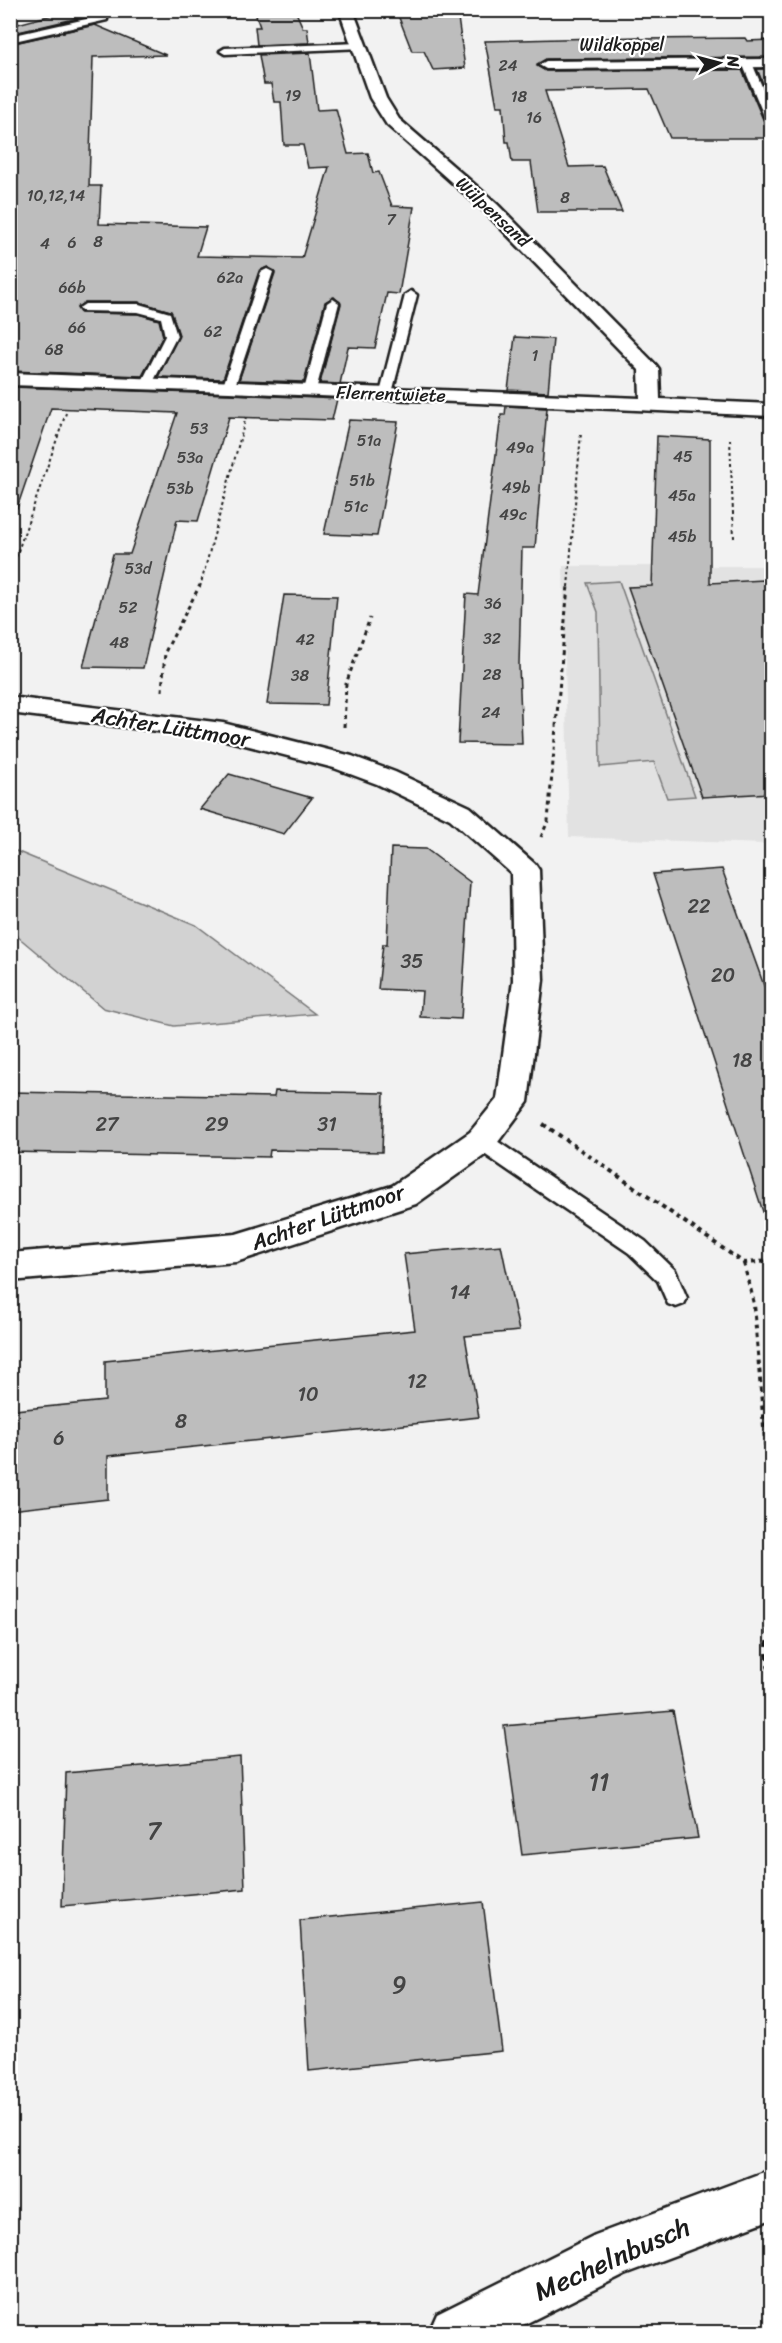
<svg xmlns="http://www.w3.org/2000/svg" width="782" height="2343" viewBox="0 0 782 2343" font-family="Sriracha,sans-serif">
  <rect width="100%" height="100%" fill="#f2f2f2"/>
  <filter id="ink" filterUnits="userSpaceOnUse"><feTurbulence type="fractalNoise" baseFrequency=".0167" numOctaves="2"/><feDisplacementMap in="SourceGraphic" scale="12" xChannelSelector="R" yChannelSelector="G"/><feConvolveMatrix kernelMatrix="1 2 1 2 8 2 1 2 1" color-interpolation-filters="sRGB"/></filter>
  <g filter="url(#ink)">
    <!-- built -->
    <path fill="#e2e2e2" d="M563,566h208v297l-7,-19 -195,-7z"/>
    <!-- green -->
    <g fill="#d2d2d2" stroke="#777" stroke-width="1.5">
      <path d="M619,581l76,215 -28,2 -13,-36 -54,5 -2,-155 -11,-29z"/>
      <path d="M11,849l185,76 119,89 -141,12 -71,-18 -92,-77z"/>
    </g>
    <!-- building -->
    <g fill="#bdbdbd" stroke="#1c1c1c" stroke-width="1.5">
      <path d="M254,10h41l8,18h4l2,15 -52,2 -2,-18h5z"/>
      <path d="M396,10h43l5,8h14l7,50 -32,2 -9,-19h-12z"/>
      <path d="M63,12l15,6 -68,16v-8z"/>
      <path d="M95,25l71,30 -73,2 -4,129h12l-2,38 107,3 -9,29 105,2 27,-91 -21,1 -5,-23h-19l-3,-43h-7l-3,-18h-7l-5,-29 51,-2 7,57 19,-1 12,45 20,-1 5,20 6,-1 13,34 22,1 -15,87 -12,-1 -12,55 -27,-1 -8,37 -20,-1 21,-79 -7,-7 -9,5 -21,80 -65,-2 36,-107 -7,-6 -9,4 -36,108 -65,-2 21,-42 -8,-24 -32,-9h-54l-8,6 4,5 57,1 21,6 4,16 -21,40 -132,-5v-327z"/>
      <path d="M640,37l1,2 104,-1 2,3 24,-1v17l-225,2 -9,7 9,5 196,-1 23,54 6,4v10h-101l-21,-49 -104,2 24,76 34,-1 19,46h-84l-7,-50h-19l-3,-20h-3l-3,-36h-6l-12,-65z"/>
      <path d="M757,69h14v34z"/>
      <path d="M515,337l38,2 -5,53 -40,-2z"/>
      <path d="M10,387l219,7 108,5 -5,21 -103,-3 -31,104 -21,-1 -34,148 -60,-1 30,-113h17l47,-141 -126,-5 -34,100 -7,-1z"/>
      <path d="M506,406l41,2 -12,140h-13l-3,117 3,79 -64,-1 8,-149 12,1 23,-180h4z"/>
      <path d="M349,420l49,2 -21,114 -53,-2z"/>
      <path d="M657,436l53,3v144l54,-3 7,17v196l-69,4 -74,-210 24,-1z"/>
      <path d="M284,595l53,1 -11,109 -59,-1z"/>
      <path d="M229,774l83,24 -28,36 -84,-25z"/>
      <path d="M391,848l35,1 44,33 -9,137 -41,-2 2,-26 -44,-2 5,-45h4z"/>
      <path d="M722,869l49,136v209l-7,1 -111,-341z"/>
      <path d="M275,1091l109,2 -2,59 -112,-2 -1,7 -259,-5v-60l264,5z"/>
      <path d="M501,1245l18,86 -54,5 14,81 -371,39v43l-98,11v-89l5,-1v-10l90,-9v-40l310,-31 -11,-76z"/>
      <path d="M673,1711l25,127 -176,17 -18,-129z"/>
      <path d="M240,1757l5,132 -183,17 4,-133z"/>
      <path d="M483,1902l19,149 -193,20 -9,-151z"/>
    </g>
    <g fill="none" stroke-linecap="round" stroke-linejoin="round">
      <!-- service casing -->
      <g stroke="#1c1c1c" stroke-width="5">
        <g id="service">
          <path d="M104,15l3,1v4l-97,22v-6z"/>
          <path d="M360,43l5,3 -2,2 -138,6 -5,-3 5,-3z"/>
          <path d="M747,60l5,3 20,47v16l-5,-3 -25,-60z"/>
          <path d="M267,269l6,3 -38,114 -6,4 -4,-1 -2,-3 38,-114z"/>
          <path d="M411,291l6,4 -25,98 -1,3h-10l-1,-3 25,-98z"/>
          <path d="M333,299l6,4 -23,87 -1,3h-10l-1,-3 23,-87z"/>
          <path d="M85,304h54l31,9 7,23 -26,50 -4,1 -6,-4 24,-47 -4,-18 -23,-6 -57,-1 -2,-3z"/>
          <path d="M481,1133l7,2 157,106 30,29 12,28 -3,6 -8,3 -8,-3 -10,-23 -29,-28 -155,-106 -3,-6 3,-6z"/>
        </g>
      </g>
      <!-- minor casing -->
      <g stroke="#1c1c1c" stroke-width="5">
        <g id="minor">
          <path d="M339,10h14l33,88 13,21 98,85 159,161 3,4 1,30 112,5v12l-543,-24 -219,-7v-12l630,25 -1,-28 -154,-158 -98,-87 -17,-27z"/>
          <path d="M772,59v8l-226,2 -7,-4 7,-4z"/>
          <path d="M10,697l213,26 129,33 43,16 75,35 65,57 4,6 4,110 -15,122 -36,48 -76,54 -180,58 -226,19v-28l226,-19 156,-48 78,-54 27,-33 16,-119 -2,-107 -61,-54 -73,-35 -43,-16 -112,-29 -212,-26z"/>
          <path d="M772,2169v50l-147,55 -116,58h-80l8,-18 158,-79z"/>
        </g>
      </g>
      <!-- path-far3 -->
      <g stroke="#1c1c1c" stroke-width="2" stroke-dasharray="3 3" stroke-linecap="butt">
        <path d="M730,439l4,99"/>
        <path d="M10,574l56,-161"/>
        <path d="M200,587l46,-170"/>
        <path d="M568,587l13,-154"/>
      </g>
      <!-- path-far2 -->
      <g stroke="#1c1c1c" stroke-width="3" stroke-dasharray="4 4" stroke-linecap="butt">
        <path d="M162,691l3,-39 35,-67"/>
        <path d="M344,727l2,-43 24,-66"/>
        <path d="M541,837l7,-16 20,-236"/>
      </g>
      <!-- path-far1 -->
      <g stroke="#1c1c1c" stroke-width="4" stroke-dasharray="4.5 4.5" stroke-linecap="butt">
        <path d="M543,1124l201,139 28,-2"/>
        <path d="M744,1263l10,41 17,211 -2,79"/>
      </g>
      <!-- path -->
      <path stroke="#1c1c1c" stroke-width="5" stroke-dasharray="6 6" stroke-linecap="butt" d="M769,1593l-2,68 5,15"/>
      <!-- service -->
      <use href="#service" fill="#fff" fill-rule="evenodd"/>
      <!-- minor -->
      <use href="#minor" fill="#fff" fill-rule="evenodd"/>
    </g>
  </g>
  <g text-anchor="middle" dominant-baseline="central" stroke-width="4.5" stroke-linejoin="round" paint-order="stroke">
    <!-- far-number labels -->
    <g font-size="16" fill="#444">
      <text x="508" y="65">24</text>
      <text x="293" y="95">19</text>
      <text x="519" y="96">18</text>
      <text x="534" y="117">16</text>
      <text x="56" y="195">10,12,14</text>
      <text x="565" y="197">8</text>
      <text x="391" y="219">7</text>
      <text x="98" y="241">8</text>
      <text x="72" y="242">6</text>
      <text x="45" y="243">4</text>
      <text x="230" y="277">62a</text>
      <text x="72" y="287">66b</text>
      <text x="77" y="327">66</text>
      <text x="213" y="331">62</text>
      <text x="54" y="349">68</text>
      <text x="535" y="355">1</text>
      <text x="199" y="428">53</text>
      <text x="369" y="440">51a</text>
      <text x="520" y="447">49a</text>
      <text x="683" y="456">45</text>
      <text x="190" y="457">53a</text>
      <text x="362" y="480">51b</text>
      <text x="516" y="487">49b</text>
      <text x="180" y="488">53b</text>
      <text x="682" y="495">45a</text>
      <text x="356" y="506">51c</text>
      <text x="513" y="514">49c</text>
      <text x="682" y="536">45b</text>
      <text x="138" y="568">53d</text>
      <text x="493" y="603">36</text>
      <text x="128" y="607">52</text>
      <text x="492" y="638">32</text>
      <text x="305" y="639">42</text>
      <text x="119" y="642">48</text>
      <text x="492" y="674">28</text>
      <text x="300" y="675">38</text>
      <text x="491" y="712">24</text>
    </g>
    <!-- far-street labels -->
    <g font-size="18" fill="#1c1c1c" stroke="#fff">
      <text x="622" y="45">Wildkoppel</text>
      <text transform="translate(493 212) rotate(43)">Wülpensand</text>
      <text transform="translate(391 394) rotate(2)">Flerrentwiete</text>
    </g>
    <!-- number labels -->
    <g font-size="20" fill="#444">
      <text x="699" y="906">22</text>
      <text x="412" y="961">35</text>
      <text x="723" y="975">20</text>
      <text x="742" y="1060">18</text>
      <text x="107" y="1124">27</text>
      <text x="217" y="1124">29</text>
      <text x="327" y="1124">31</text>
      <text x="460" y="1292">14</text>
      <text x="417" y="1381">12</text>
      <text x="308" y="1394">10</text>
      <text x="181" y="1421">8</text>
      <text x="59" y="1438">6</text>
    </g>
    <!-- street labels -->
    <g font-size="22" fill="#1c1c1c" stroke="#fff">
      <text transform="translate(171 727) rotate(9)">Achter Lüttmoor</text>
      <text transform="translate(328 1217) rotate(-19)">Achter Lüttmoor</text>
    </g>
    <!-- near-number labels -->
    <g font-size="24" fill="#444">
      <text x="599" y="1782">11</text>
      <text x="154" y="1831">7</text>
      <text x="399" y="1985">9</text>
    </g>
    <!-- near-street labels -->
    <g font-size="27" fill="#1c1c1c" stroke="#fff">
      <text transform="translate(612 2259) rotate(-24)">Mechelnbusch</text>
    </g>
  </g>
  <!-- margin -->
  <rect width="782" height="2343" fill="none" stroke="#fff" stroke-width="36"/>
  <rect x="18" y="18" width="746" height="2307" fill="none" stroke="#1c1c1c" stroke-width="2" filter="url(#ink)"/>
  <!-- north arrow -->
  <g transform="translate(719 63) rotate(84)" stroke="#ffffff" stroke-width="4.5" paint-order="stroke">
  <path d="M0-4.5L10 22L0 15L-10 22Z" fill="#1c1c1c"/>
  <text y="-9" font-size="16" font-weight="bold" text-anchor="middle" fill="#1c1c1c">N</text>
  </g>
</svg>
